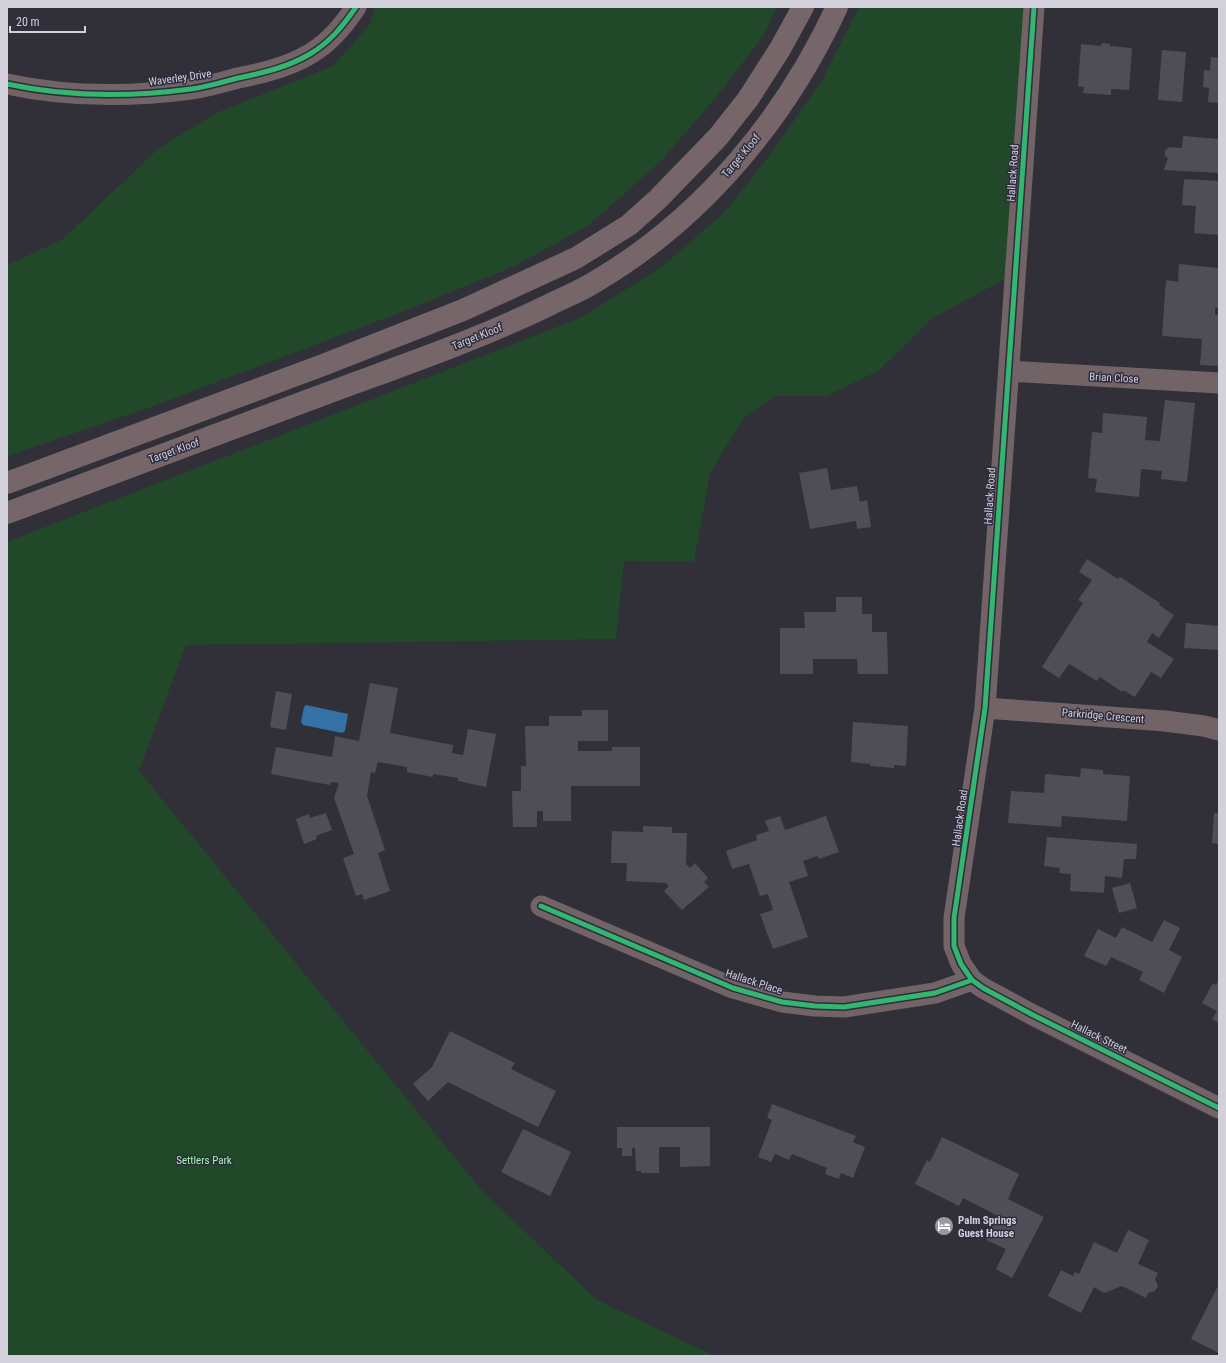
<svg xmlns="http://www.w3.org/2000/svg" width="1226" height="1363" viewBox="0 0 1226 1363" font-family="'Roboto Condensed',sans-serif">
  <rect width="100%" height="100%" fill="#313039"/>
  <!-- green -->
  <g fill="#204829">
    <path d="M375,7h402l-13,28 -50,65 -54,62 -71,63 -74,41 -108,44 -264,100 -136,46v-191l56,-26 95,-90 56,-35 119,-48 37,-42z"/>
    <path d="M859,7h175l-18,266 -83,45 -55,53 -51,25h-52l-31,22 -34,55 -16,89 -70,-1 -8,78 -430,6 -47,126 344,421 114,108 118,56h-708v-814l573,-224 80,-50 64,-55 46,-58 52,-75z"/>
  </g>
  <!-- water -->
  <path fill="#3471a4" d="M306,705l42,9 -3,17 -3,2 -39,-8 -2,-3 3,-15z"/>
  <!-- building -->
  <g fill="#4f4e56">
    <path d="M1102,43l8,1v2l22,2 -3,42 -18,-1v6l-28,-2 1,-6 -6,-1 3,-42 20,2z"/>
    <path d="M1162,50l24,2 -4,50 -24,-2z"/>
    <path d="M1211,57l8,1v45l-11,-1 1,-14 -6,-1 1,-17 6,1z"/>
    <path d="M1183,136l36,3v34l-55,-3 4,-12 -3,-2v-5l4,-4 13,1z"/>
    <path d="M1184,179l35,2v54l-25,-2 2,-27 -14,-1z"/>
    <path d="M1179,264l39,4 1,2v38l-4,-1v8h4v51l-19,-1 2,-26 -40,-3 4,-56 12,2z"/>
    <path d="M1165,400l30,3 -8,79 -26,-3 1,-8 -21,-2 -2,28 -44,-5 2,-13 -9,-1 4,-46 10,1 1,-20 44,4 -2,23 15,1z"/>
    <path d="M827,468l4,22 26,-4 3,16 7,-2 4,27 -14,2 -1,-8 -46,8 -11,-56z"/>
    <path d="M1087,559l31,20 2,-2 40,26 -1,2 15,10 -15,23 -7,-5 -5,9 27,17 -13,19 -10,-6 -16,25 -12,-7 -1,2 -22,-15 -3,4 -28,-17 -10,14 -17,-11 41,-64 -5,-3 14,-20 -13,-8z"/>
    <path d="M836,597h26v17h10v18h15l1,42h-30l-1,-15h-44v15h-33v-46h25l-1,-16h32z"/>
    <path d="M1186,623l33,3v24l-35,-2z"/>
    <path d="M370,683l28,5 -8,45 63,12 -1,8 11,2 5,-26 28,5 -10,53 -28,-6v-3l-25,-4v3l-26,-5v-5l-29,-5 -3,11 -4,-1 -4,24 18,54 -7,3 12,38 -26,9 -2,-6 -6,2 -13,-38 11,-4 -20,-56 5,-15 -8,-1 -1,3 -59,-11 5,-27 56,10 3,-21 24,5z"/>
    <path d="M276,691l16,3 -6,36 -16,-3z"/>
    <path d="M582,710h26v31h-30v10h34v-4h28v39h-69v35h-28v-10h-6v16h-24l-1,-36h9v-25h5l-1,-40h24v-10h33z"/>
    <path d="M853,722l55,4 -2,40 -12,-1v3l-24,-2v-2l-19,-2z"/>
    <path d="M1081,768l22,2v4l27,2 -3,45 -65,-5 -1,11 -53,-4 3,-32 33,2 1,-19 35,3z"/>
    <path d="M326,813l6,17 -16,6 1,3 -13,5 -8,-25 13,-5 1,4z"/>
    <path d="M1214,813h5v31l-7,-1z"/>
    <path d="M780,816l5,14 41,-14 13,36 -20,7 -2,-3 -14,5 5,15 -19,6 19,55 -35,12 -13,-35 13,-4 -5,-16 -8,2 -11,-32 -17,5 -6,-18 31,-11 -1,-5 13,-4 -4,-10z"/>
    <path d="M643,826l29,1v6h15l-1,31 4,4 5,-5 13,15 -4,4 5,5 -27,23 -18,-19 5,-5 -3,-3 -40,-2 1,-18h-16l1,-32 31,1z"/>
    <path d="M1047,837l90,7 -1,15h-12l-2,19 -17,-2 -1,17 -34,-2 1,-17 -12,-1 1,-5 -16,-2z"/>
    <path d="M1130,883l7,25 -18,5 -7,-25z"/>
    <path d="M1164,920l16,8 -11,22 13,7 -18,36 -25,-13 4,-8 -32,-15 -5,9 -22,-10 14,-27 18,9 6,-11 30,15z"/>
    <path d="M1219,980v43l-7,-4 5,-8 -15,-8 11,-20 3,2z"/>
    <path d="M450,1031l65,32 -4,6 45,22 -18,36 -90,-45 -20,19 -15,-17 19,-17z"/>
    <path d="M772,1104l84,32 -3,6 12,5 -12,31 -12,-5 -2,6 -14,-5 2,-6 -35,-14 -3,6 -14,-6 -4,8 -13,-5 14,-37 -5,-2z"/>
    <path d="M617,1127h93v39l-30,1v-20h-21v26h-18v-2h-5l-1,-23h-3v8h-10v-8h-5z"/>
    <path d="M523,1129l48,23 -21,44 -49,-24z"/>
    <path d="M942,1137l77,37 -11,25 36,18 -32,61 -16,-9 10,-20 -20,-9 12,-24 -35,-18 -4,8 -44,-22 12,-24 3,2z"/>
    <path d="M1128,1230l21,10 -11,24 20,9 -3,6 3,7 -3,5 -7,2 -2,5 -24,-12 -18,7 -10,-6 -13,26 -33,-17 13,-26 12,6 2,-4 4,2 15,-32 23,11z"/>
    <path d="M1219,1284v69l-28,-14z"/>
  </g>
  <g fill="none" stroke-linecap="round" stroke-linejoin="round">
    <!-- street -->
    <g stroke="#726466" stroke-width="21">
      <path d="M1034,7l-49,701 -31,210v28l7,18 11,16 11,8 50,27 186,93"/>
      <path d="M7,84c60,13 124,13 184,5 16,-2 32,-7 47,-11 25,-5 50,-11 72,-24 20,-12 33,-28 46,-47"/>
      <path d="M1009,371l210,12"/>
      <path d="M985,708l180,13 39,5 15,4"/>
      <path d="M541,906l192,82 49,14 33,4 29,1 91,-14 37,-13"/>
    </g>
    <!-- secondary -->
    <g stroke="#776669" stroke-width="22">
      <path d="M7,483l316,-118 140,-55 113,-52 53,-33 29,-26 60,-62 30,-38 32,-50 23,-42"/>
      <path d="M7,513c109,-41 217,-81 326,-122 73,-27 146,-52 216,-86 16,-8 34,-15 49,-25 106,-63 188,-163 239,-273"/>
    </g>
    <!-- cycleway casing -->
    <g stroke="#2e2c3d" stroke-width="8">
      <g id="cycleway">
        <path d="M1034,7l-49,701 -31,210v28l7,18 11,16 11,8 50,27 186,93"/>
        <path d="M7,84c60,13 124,13 184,5 16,-2 32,-7 47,-11 25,-5 50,-11 72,-24 20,-12 33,-28 46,-47"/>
        <path d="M541,906l192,82 49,14 33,4 29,1 91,-14 37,-13"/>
      </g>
    </g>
    <!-- cycleway -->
    <use href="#cycleway" stroke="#33b770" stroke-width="5"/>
  </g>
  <!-- icons -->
  <defs>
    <g id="hotel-disc" transform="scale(1)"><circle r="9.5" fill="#9998a2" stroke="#2e2c3d"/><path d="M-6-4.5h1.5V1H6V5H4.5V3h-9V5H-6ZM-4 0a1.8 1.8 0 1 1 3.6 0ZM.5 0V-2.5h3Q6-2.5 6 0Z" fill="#fff"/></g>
  </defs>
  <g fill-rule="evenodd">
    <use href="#hotel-disc" x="944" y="1226"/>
  </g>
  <g text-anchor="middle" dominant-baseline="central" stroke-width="3" stroke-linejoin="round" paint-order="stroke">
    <!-- street labels -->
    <g font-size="11" fill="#d1d0db" stroke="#2e2c3d">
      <text transform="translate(180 78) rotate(-8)">Waverley Drive</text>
      <text transform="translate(741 156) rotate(-50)">Target Kloof</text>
      <text transform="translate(1013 173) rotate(-86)">Hallack Road</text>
      <text transform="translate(477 337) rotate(-22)">Target Kloof</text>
      <text transform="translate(1114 378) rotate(3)">Brian Close</text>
      <text transform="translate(174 451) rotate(-20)">Target Kloof</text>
      <text transform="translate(990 496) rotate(-86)">Hallack Road</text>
      <text transform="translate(1103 716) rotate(5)">Parkridge Crescent</text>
      <text transform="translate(960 818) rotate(-82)">Hallack Road</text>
      <text transform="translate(754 982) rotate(18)">Hallack Place</text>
      <text transform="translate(1099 1037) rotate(26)">Hallack Street</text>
    </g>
    <!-- park labels -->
    <g font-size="11" fill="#9efbaa" stroke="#2e2c3d">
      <text x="204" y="1160">Settlers Park</text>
    </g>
    <!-- poi labels -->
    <g font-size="11" font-weight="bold" fill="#d1d0db" stroke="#2e2c3d" text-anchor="start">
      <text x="958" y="1220">Palm Springs<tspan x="958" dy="13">Guest House</tspan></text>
    </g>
  </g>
  <!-- border -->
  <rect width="1226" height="1363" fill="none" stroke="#d1d0db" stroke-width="16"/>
  <!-- scale -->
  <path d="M10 26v6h75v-6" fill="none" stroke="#d1d0db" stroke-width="2"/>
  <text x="16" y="26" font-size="12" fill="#d1d0db" stroke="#2e2c3d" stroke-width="3" paint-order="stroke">20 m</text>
</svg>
